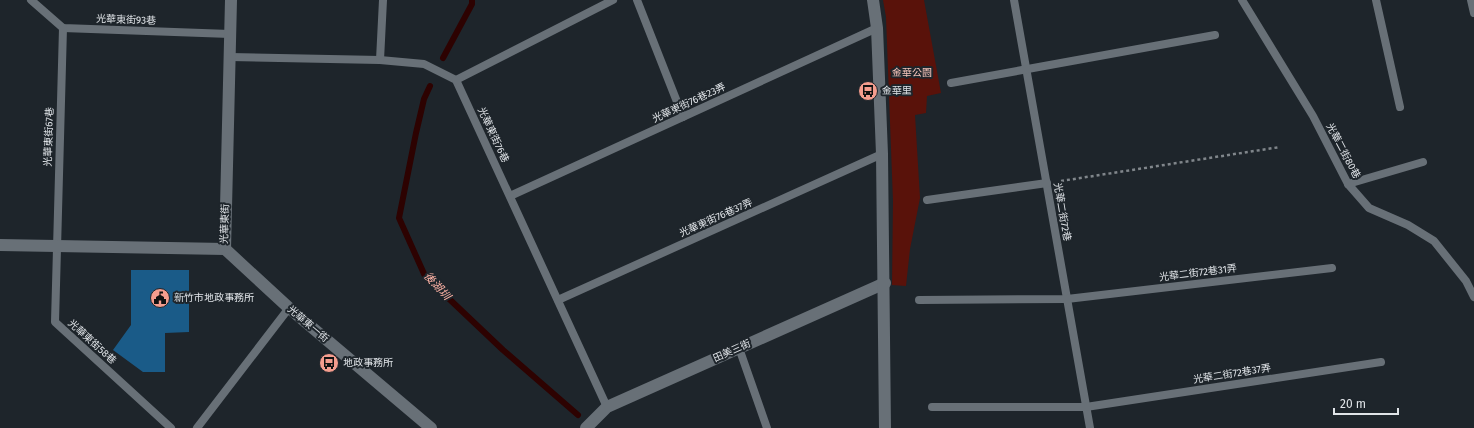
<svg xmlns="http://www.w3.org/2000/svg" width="1474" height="428" viewBox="0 0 1474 428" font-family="'Fira Sans','Noto Sans TC',sans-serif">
  <rect width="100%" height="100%" fill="#1e252b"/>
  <!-- green -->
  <path fill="#59120a" d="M883,0h41l17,93 -14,3 -1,17 -11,2 5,83 -10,51 -4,37 -14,-1 1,-84 -7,-184z"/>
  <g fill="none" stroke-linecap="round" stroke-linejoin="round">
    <!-- stream -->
    <g stroke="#2d0201" stroke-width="6">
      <path d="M443,58l29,-54v-4"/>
      <path d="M430,86l-6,13 -8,34 -17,85 26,58 78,74 75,65"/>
    </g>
  </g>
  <!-- building -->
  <path fill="#1a5b88" d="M131,270h58v62l-24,1v39h-22l-30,-22 18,-25z"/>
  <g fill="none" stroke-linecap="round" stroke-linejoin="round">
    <!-- path -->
    <path stroke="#80868b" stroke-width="2.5" stroke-dasharray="3 3" stroke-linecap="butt" d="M1061,181l219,-34"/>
    <!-- lane -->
    <g stroke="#687077" stroke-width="8">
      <path d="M31,0l32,28 167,6"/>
      <path d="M637,0l46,117"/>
      <path d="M1014,0l76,428"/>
      <path d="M1242,0l71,116 35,68 21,24 39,17 26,16 32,40 8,16"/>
      <path d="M1376,0l24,107"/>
      <path d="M1471,0l3,13"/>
      <path d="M63,28l-8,294 116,106"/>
      <path d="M230,57l150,3 44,4 32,16 151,327"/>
      <path d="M380,60l3,-60"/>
      <path d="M456,80l157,-80"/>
      <path d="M951,83l264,-48"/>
      <path d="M1348,184l75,-22"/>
      <path d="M510,196l367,-168"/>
      <path d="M927,200l120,-17"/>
      <path d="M558,300l324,-146"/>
      <path d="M919,300l148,-1 265,-31"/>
      <path d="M739,348l28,80"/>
      <path d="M932,407h154l295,-45"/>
      <path d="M197,428l92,-120"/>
    </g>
    <!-- street -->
    <g stroke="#687077" stroke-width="12">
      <path d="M0,245l225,4"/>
      <path d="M225,249l64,59 142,120"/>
      <path d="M225,249l6,-249"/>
      <path d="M586,428l21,-21 278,-124"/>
    </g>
    <!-- secondary -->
    <path stroke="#687077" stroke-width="12" d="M873,0l4,28 5,126 3,274"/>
  </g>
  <!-- icons -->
  <defs>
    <g id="bus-disc" transform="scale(1)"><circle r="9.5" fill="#f59d8e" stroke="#1e252b"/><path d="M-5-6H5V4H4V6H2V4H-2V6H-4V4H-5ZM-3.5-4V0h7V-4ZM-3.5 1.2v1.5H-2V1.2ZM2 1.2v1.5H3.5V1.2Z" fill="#111"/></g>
    <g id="civic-disc" transform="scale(1)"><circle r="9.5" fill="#f59d8e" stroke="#1e252b"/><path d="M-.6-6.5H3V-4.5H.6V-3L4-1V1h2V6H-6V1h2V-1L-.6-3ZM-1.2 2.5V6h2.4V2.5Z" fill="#111"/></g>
  </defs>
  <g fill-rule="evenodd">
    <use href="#bus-disc" x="868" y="91"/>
    <use href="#civic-disc" x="160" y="298"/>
    <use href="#bus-disc" x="329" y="363"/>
  </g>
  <g text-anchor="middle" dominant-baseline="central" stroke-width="4" stroke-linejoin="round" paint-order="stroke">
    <!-- street labels -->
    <g font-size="10" fill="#e0e4e8" stroke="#1e252b">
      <text transform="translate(126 20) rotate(2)">光華東街93巷</text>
      <text transform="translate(689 103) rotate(-25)">光華東街76巷23弄</text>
      <text transform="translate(493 135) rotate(65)">光華東街76巷</text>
      <text transform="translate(49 137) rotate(-88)">光華東街67巷</text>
      <text transform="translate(1343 151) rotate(62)">光華二街80巷</text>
      <text transform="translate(1062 212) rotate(80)">光華二街72巷</text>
      <text transform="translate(716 218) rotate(-24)">光華東街76巷37弄</text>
      <text transform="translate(225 224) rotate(-88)">光華東街</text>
      <text transform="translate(1198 273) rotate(-7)">光華二街72巷31弄</text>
      <text transform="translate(308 324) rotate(40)">光華東一街</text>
      <text transform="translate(92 342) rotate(42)">光華東街58巷</text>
      <text transform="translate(732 351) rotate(-24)">田美三街</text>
      <text transform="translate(1232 374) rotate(-9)">光華二街72巷37弄</text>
    </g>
    <!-- park labels -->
    <g font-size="10" fill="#f9c6bc" stroke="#1e252b">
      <text x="912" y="73">金華公園</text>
    </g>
    <!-- poi labels -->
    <g font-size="10" fill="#e0e4e8" stroke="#1e252b" text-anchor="start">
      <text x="882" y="91">金華里</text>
      <text x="174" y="298">新竹市地政事務所</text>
      <text x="343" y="363">地政事務所</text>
    </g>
    <!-- water labels -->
    <g font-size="11" font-style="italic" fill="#feb3a6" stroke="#1e252b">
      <text transform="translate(437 286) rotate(47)">後湖圳</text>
    </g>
  </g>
  <!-- scale -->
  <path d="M1334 408v6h64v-6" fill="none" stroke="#e0e4e8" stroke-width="2"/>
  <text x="1340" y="408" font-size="12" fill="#e0e4e8" stroke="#1e252b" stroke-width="3" paint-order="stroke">20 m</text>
</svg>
